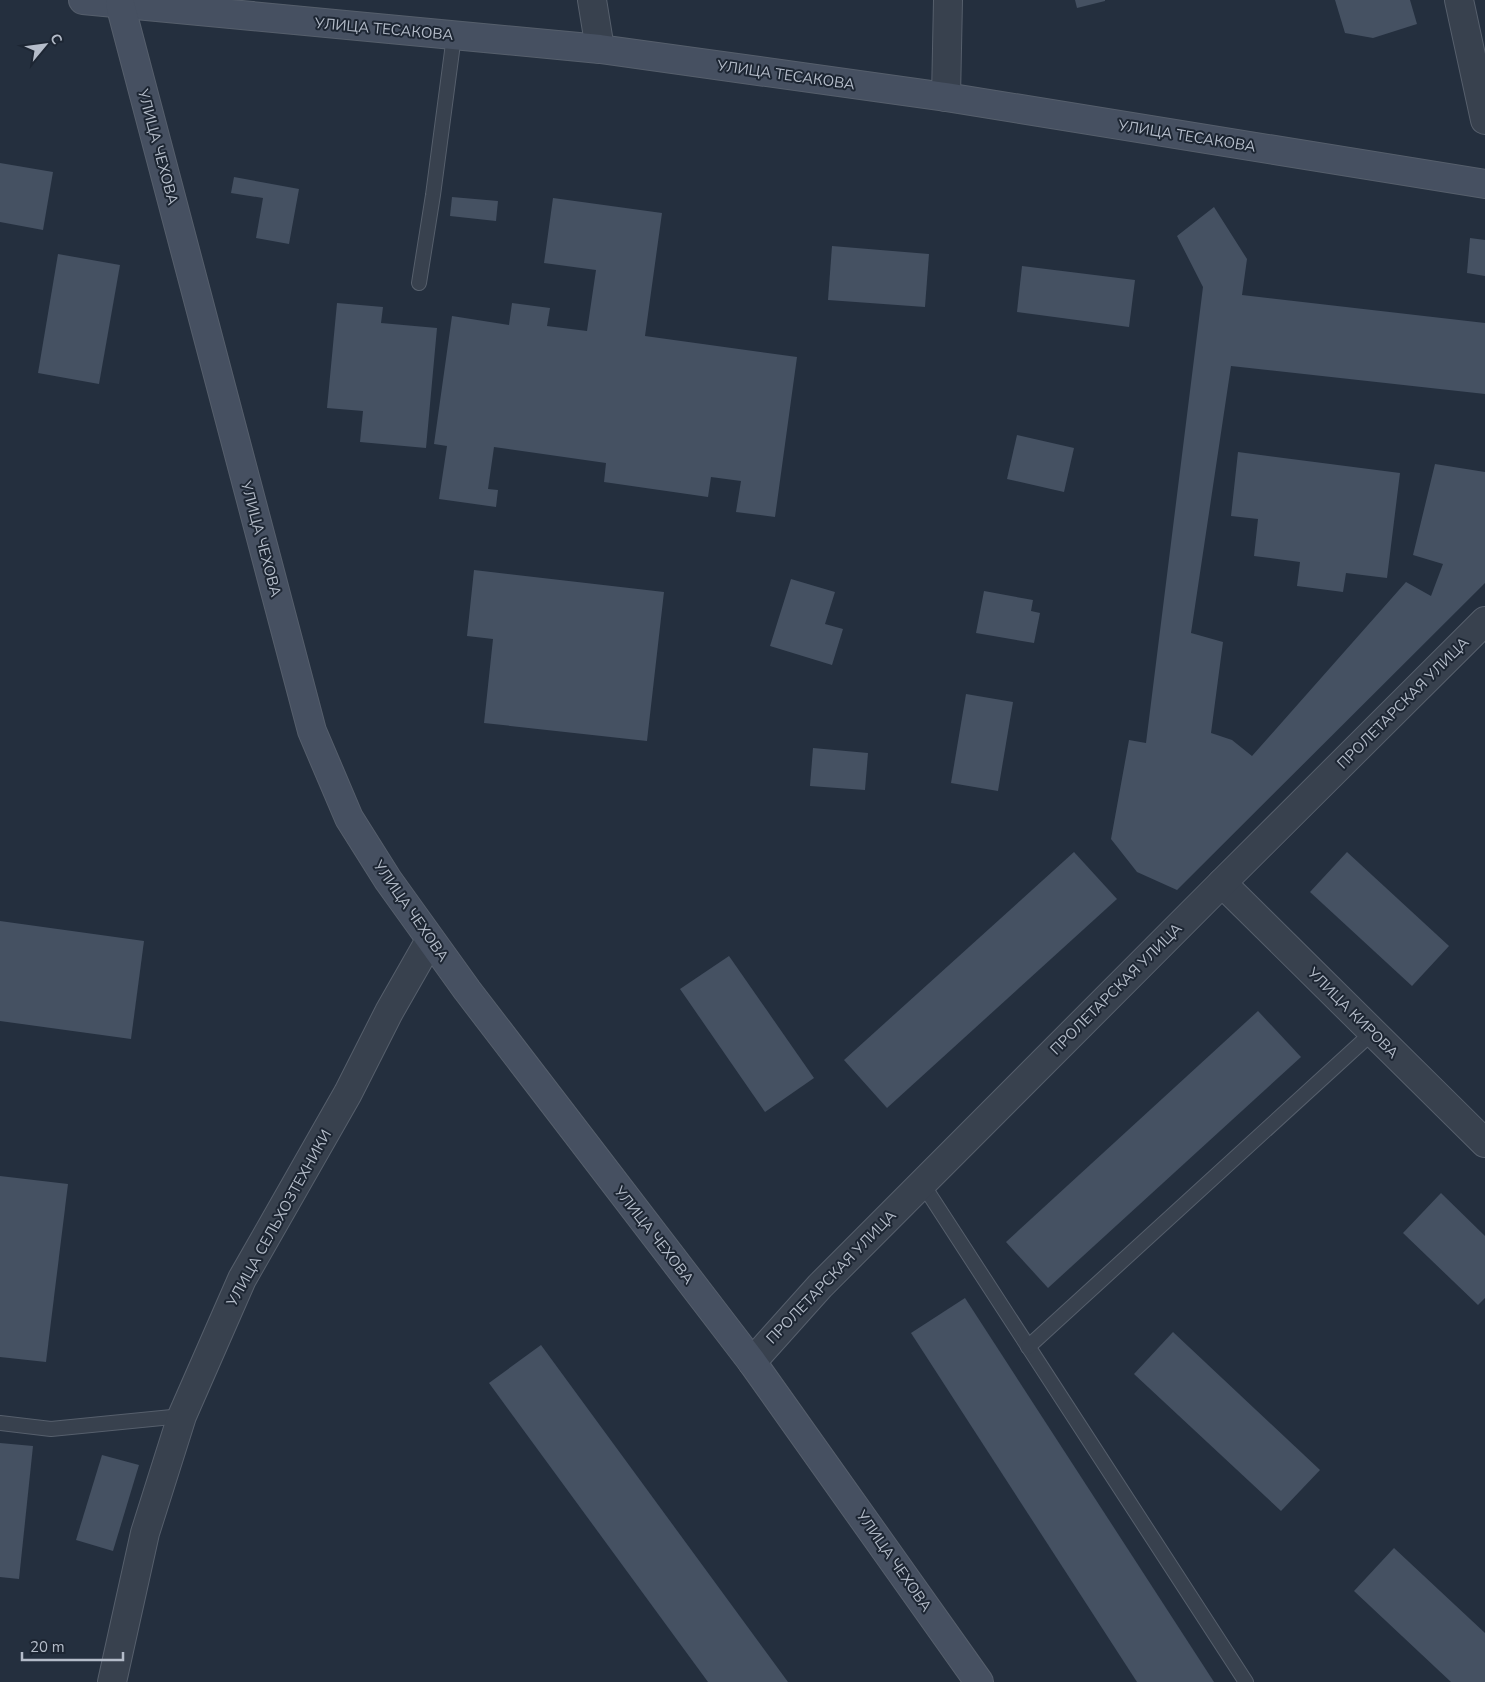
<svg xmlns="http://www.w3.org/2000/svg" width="1485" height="1682" viewBox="0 0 1485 1682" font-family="'Nunito Sans',sans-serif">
  <rect width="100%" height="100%" fill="#242f3e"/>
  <!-- building -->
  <g fill="#455162">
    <path d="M1075,0h30v1l-28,7z"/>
    <path d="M1335,0h75l7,24 -44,14 -28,-5z"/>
    <path d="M0,163l53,9 -10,58 -43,-8z"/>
    <path d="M234,177l65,12 -10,55 -33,-6 7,-40 -32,-5z"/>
    <path d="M452,197l46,4 -2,20 -46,-5z"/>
    <path d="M553,198l109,15 -17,123 152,21 -22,160 -39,-5 5,-31 -30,-4 -3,20 -104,-15 2,-19 -112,-16 -6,42 10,1 -2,17 -57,-8 8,-53 -13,-2 18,-128 57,9 3,-22 38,5 -3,18 40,5 9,-61 -52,-7z"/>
    <path d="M1214,207l33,52 -5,36 243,28v71l-254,-28 -40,267 32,9 -12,91 21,7 20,16 154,-174 25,14 12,-32 -30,-9 22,-91 50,8v111l-308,307 -40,-18 -26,-33 18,-99 17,3 57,-456 -26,-51z"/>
    <path d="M1470,238l15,2v36l-18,-3z"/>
    <path d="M832,246l97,8 -4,53 -97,-7z"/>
    <path d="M58,254l62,11 -21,119 -61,-11z"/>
    <path d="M1022,266l113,14 -6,47 -112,-15z"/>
    <path d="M337,303l46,4 -2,16 56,5 -11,120 -66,-6 3,-31 -36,-3z"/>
    <path d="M1017,435l57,13 -10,44 -57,-13z"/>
    <path d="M1238,452l162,21 -13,105 -41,-5 -3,19 -46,-6 3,-24 -46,-6 4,-37 -27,-3z"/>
    <path d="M474,570l190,22 -17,149 -163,-18 9,-84 -26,-3z"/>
    <path d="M791,579l44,13 -10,32 18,5 -11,36 -62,-19z"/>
    <path d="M984,591l49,9 -2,11 9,2 -6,30 -58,-10z"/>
    <path d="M966,694l47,8 -15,89 -47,-8z"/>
    <path d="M813,748l55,5 -3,37 -55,-4z"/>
    <path d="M1074,852l43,47 -230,209 -43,-48z"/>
    <path d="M1347,852l102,94 -37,40 -102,-94z"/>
    <path d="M0,921l144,20 -13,98 -131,-18z"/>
    <path d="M729,956l85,122 -49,34 -85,-123z"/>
    <path d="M1258,1011l43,46 -253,231 -42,-46z"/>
    <path d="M0,1176l68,8 -22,178 -46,-5z"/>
    <path d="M1441,1193l44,43v62l-7,7 -75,-72z"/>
    <path d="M965,1298l249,384h-77l-226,-349z"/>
    <path d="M1173,1332l147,138 -39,41 -147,-137z"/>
    <path d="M541,1345l247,337h-80l-219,-299z"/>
    <path d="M0,1443l33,3 -14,133 -19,-2z"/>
    <path d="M102,1455l37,10 -26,86 -37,-11z"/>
    <path d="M1394,1548l91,85v49h-34l-97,-91z"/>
  </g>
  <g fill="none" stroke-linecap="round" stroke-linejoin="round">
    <!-- lane casing -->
    <g stroke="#565f6c" stroke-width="16">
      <g id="lane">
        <path d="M419,283l14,-88 21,-159"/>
        <path d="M922,1183l324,499"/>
        <path d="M1028,1347l345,-315"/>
        <path d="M0,1423l51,6 131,-13"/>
      </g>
    </g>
    <!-- street casing -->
    <g stroke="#565f6c" stroke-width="30">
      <g id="street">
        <path d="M592,0l8,49"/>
        <path d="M1459,0l26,120"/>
        <path d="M946,97l2,-97"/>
        <path d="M1222,883l263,260"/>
        <path d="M752,1362l68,-76 402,-403 263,-262"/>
        <path d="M112,1682l33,-149 37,-117 60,-137 106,-186 41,-81 41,-72"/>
      </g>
    </g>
    <!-- secondary casing -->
    <g stroke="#565f6c" stroke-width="30">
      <g id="secondary">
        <path d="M83,0l517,49 346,48 539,87"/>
        <path d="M120,4l192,727 37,87 39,62 79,110 285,372 227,320"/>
      </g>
    </g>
    <!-- lane -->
    <use href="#lane" stroke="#38414e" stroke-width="14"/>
    <!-- street -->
    <use href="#street" stroke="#38414e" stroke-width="28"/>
    <!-- secondary -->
    <use href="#secondary" stroke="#465061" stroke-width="28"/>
  </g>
  <g text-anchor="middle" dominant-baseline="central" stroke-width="4" stroke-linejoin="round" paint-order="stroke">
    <!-- street labels -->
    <g font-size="15" fill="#b4bcc9" stroke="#1d2633">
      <text transform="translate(384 29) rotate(5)">УЛИЦА ТЕСАКОВА</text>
      <text transform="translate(786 75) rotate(8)">УЛИЦА ТЕСАКОВА</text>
      <text transform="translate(1187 136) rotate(9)">УЛИЦА ТЕСАКОВА</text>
      <text transform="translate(158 147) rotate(75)">УЛИЦА ЧЕХОВА</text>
      <text transform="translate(261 539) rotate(75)">УЛИЦА ЧЕХОВА</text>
      <text transform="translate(1403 703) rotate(-45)">ПРОЛЕТАРСКАЯ УЛИЦА</text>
      <text transform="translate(411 911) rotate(55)">УЛИЦА ЧЕХОВА</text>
      <text transform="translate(1116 989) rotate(-45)">ПРОЛЕТАРСКАЯ УЛИЦА</text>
      <text transform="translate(1353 1013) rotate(45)">УЛИЦА КИРОВА</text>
      <text transform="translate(279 1218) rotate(-61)">УЛИЦА СЕЛЬХОЗТЕХНИКИ</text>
      <text transform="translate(654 1235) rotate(52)">УЛИЦА ЧЕХОВА</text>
      <text transform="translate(831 1277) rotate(-46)">ПРОЛЕТАРСКАЯ УЛИЦА</text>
      <text transform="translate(894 1561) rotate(55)">УЛИЦА ЧЕХОВА</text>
    </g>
  </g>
  <!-- north arrow -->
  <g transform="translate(45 45) rotate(61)" stroke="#1d2633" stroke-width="4" paint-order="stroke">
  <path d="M0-4L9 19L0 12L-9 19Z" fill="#b4bcc9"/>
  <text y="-8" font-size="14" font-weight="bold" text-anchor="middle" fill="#b4bcc9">С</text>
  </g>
  <!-- scale -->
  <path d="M22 1652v8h101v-8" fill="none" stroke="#b4bcc9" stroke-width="2.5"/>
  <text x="30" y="1652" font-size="15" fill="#b4bcc9" stroke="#1d2633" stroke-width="4" paint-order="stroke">20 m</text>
</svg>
